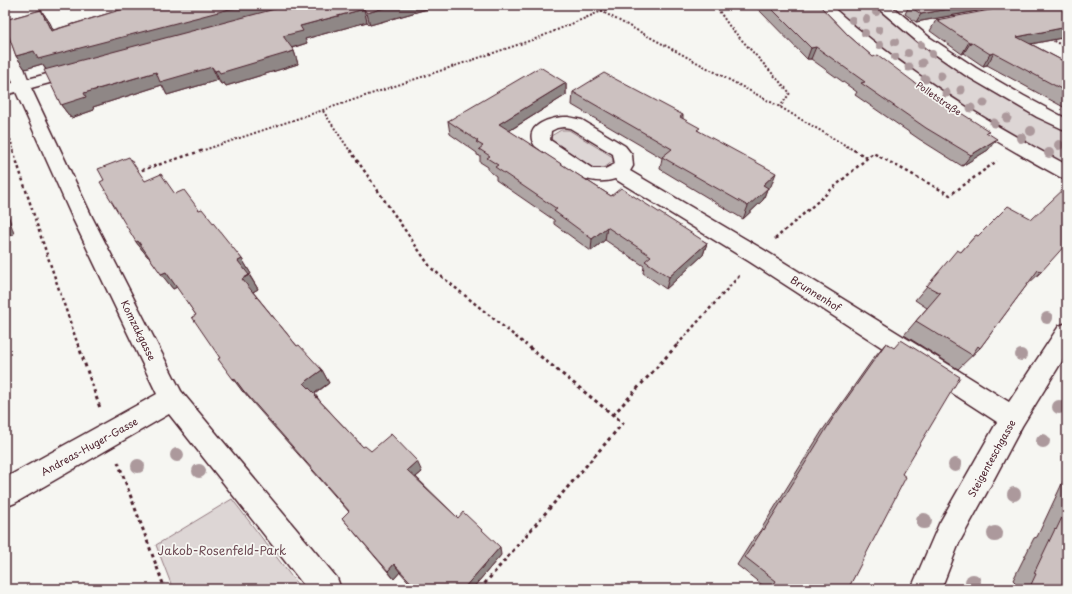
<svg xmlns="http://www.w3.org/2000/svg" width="1072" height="594" viewBox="0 0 1072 594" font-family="'Playpen Sans',sans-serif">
  <rect width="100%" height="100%" fill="#f6f6f2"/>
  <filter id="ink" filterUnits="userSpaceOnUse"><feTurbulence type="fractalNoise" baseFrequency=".025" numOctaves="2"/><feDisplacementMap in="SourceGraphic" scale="8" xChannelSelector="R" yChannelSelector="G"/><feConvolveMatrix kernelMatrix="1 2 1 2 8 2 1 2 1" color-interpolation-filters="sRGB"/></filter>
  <g filter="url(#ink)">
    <!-- green -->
    <g fill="#ddd6d5" stroke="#947a80">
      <path d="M830,5h44l51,41 102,64 40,22v35l-29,-15 -127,-79z"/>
      <path d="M561,130h8l44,27v4l-10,8h-8l-44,-29v-4z"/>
      <path d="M232,499l69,90h-128l-17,-44z"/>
    </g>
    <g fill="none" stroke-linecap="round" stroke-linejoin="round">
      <!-- minor casing -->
      <g stroke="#4a1f2b" stroke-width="3">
        <g id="minor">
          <path d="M815,5h15c72,64 152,115 237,160v14l-7,-2c-71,-39 -140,-81 -203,-133 -13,-11 -32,-25 -42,-39z"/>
          <path d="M874,5h16l39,32 47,31 48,28 43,23v12l-30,-14 -72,-42 -46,-32z"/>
          <path d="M5,34l5,2 3,3 15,40 49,-13 6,2 2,3 -2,3 -52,14 61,129 89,174 156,187 4,11h-34l-138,-175 -154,89 -10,4v-29l152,-84 -85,-177 -56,-125 -11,3v-10l8,-2 -8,-22z"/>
          <path d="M568,117l14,3 43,26 7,9 1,11 -3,5 134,79 245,152 50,-76 8,-3v30l-45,73 -35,66 -28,51 -18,46h-30l28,-65 58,-102 -247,-160 -135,-83c-32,10 -56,-16 -80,-33 -14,-21 18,-30 33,-29zM563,127l7,1 43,26 2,10 -10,5h-12l-43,-29 1,-9 6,-3z"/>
        </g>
      </g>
      <!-- path-far2 -->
      <g stroke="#4a1f2b" stroke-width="2" stroke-dasharray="2 2" stroke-linecap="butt">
        <path d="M715,5l15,22 60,66 -10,14"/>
        <path d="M601,11l179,96 75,44"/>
        <path d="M1050,39l17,9"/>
        <path d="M323,111l27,40"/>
        <path d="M5,124l9,27"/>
        <path d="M201,151l337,-113 78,-33"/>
      </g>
      <!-- path-far1 -->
      <g stroke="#4a1f2b" stroke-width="2.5" stroke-dasharray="3 3" stroke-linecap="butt">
        <path d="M13,150l27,84 38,111"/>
        <path d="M350,150l81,118 95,77"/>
        <path d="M854,150l14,8"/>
        <path d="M136,172l68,-22"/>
        <path d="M775,239l98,-86 77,42 47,-34"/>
        <path d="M677,345l63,-70"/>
      </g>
      <!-- path -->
      <g stroke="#4a1f2b" stroke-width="3" stroke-dasharray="3.5 3.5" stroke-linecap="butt">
        <path d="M78,344l22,64"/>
        <path d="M613,415l65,-71"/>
        <path d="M118,462l47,127"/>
        <path d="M480,589l143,-166 -98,-79"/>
      </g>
      <!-- minor -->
      <use href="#minor" fill="#f6f6f2" fill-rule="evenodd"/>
    </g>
    <!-- trees -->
    <g fill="#ac999c">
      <circle cx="876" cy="12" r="4"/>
      <circle cx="866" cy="19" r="4"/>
      <circle cx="852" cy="20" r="4"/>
      <circle cx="879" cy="30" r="4"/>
      <circle cx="865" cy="33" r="4"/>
      <circle cx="895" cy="42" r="4"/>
      <circle cx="880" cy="45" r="4"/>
      <circle cx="921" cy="45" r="4"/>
      <circle cx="908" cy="53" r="4"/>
      <circle cx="932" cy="54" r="4"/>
      <circle cx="895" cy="57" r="4"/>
      <circle cx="922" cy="63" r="4.5"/>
      <circle cx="909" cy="67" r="4.5"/>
      <circle cx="941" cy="76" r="4.5"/>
      <circle cx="925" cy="79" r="4.5"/>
      <circle cx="961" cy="90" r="4.5"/>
      <circle cx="946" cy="93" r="4.5"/>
      <circle cx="984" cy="103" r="4.5"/>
      <circle cx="971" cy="108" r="4.5"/>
      <circle cx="1007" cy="118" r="4.5"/>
      <circle cx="994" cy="123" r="4.5"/>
      <circle cx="1031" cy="131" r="5"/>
      <circle cx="1021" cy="138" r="5"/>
      <circle cx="1059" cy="145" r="5"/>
      <circle cx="1049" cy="153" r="5"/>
      <circle cx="1047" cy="318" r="6"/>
      <circle cx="1021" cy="355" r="6"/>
      <circle cx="1059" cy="407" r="7"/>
      <circle cx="1043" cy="441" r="7"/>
      <circle cx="177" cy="455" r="7"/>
      <circle cx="955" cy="465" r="7"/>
      <circle cx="138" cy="466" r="7"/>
      <circle cx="199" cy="471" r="7"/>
      <circle cx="1014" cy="494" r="7"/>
      <circle cx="924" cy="521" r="8"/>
      <circle cx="995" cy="534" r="8"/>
      <circle cx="973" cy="582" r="8"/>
    </g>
    <!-- wall -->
    <g fill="#afa6a5" stroke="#4a1f2b">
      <path d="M758,5h61l30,31 24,21 114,76 1,17 -26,16 -43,-27 -64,-44 2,-3 -46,-33h-4l-50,-51z"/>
      <path d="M904,5h106l-94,17 -11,-8 3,-6z"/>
      <path d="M427,7v2l-57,16 -3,-3 -62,17 2,4 -15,5 2,3 4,13 -72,22 -2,-3 -3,1 -3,-4 -51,15 -5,-10 -69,22 1,3 -23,8 -10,-13 -15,-35 -4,-6 -17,5 -9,-13 -9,-26 -2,-2v-8l36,-10 9,13 3,7 70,-21z"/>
      <path d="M1067,8v29l-36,7 36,19v46l-80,-44 -4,1 -19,-13 -2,1 -32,-23 6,-11z"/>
      <path d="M566,83v12l-57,36 102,65 96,47 -4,12 -37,34 -23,-16 1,-7 -39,-26 -14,11 -37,-27v-4l-58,-40v-4l-8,-6v-3l-8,-5v-6l-3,-1v-2l-27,-19 -2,-13z"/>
      <path d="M573,92l110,23v4l88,67 -4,3 -4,11 -20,19 -83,-50 2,-11 -90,-53z"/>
      <path d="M145,181l30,13 24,16 43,49 9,15h-2l9,15 -5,3 44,54 25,24 7,13 -14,11 5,7 43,46 8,4 51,21 -6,5 42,41 43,37 -29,34h-57l-15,-17 -6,7 -52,-61 7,-6 -96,-109 -9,-11h-1l-23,-34 -24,-43 -19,-28 -4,2 -24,-32h-1l-12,-15z"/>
      <path d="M976,235l65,37 -15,14 -46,62 -22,21 -54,-34 23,-27 -12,-8 12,-14 34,-34z"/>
      <path d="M886,343l16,131 -54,115h-82v-1l-29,-23 17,-27 6,-7 62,-100 53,-75z"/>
      <path d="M1067,473v116h-55l3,-7 -2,-2 21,-42 3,-1z"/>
    </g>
    <!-- shaded-wall -->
    <g fill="#8f8786" stroke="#4a1f2b">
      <path d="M245,5h52l-249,67 -6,-8 -17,5 -9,-13 18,-5z"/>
      <path d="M394,5h42l-9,2v2l-57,16 -3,-12z"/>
      <path d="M970,5h40l-94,17 5,-8z"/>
      <path d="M364,9l3,13 -62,17 2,4 -19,6 -5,-13 17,-10z"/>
      <path d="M41,10l9,13 10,21 -9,-13z"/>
      <path d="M1067,27v10l-57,11 7,-11z"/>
      <path d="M969,42h2l-7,11 -2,1z"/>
      <path d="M816,47l-5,12h-4l4,-11z"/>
      <path d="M294,51l4,13 -72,22 -2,-3 -3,1 -6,-13z"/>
      <path d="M994,53l-7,12 -4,1 7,-12z"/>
      <path d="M5,65l3,10 -3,1z"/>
      <path d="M212,67l6,13 -51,15 -5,-10 -69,22 1,3 -23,8 -10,-13 23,-12 72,-21z"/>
      <path d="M566,83v12l-67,42v-13z"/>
      <path d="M997,139l-9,11 -26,16 9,-11z"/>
      <path d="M776,173l-5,13 -4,3 -4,11 -20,19 5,-13 15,-21z"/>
      <path d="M5,204l9,30 -9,3z"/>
      <path d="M607,227l-2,13 -14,11 1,-12z"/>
      <path d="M138,241l12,15 -2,1 -12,-15z"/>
      <path d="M707,243l-4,12 -37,34 3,-12z"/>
      <path d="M242,259l9,15 -4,2 -9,-15z"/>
      <path d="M166,272l11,15 -4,2 -12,-15z"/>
      <path d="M249,275l9,14 -7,4 -9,-14z"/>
      <path d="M322,370l7,13 -17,12 -8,-12z"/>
      <path d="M234,378l10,13 -1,1 -10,-13z"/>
      <path d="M417,461l5,11 -10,8 -5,-10z"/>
      <path d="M500,547l1,8 -29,34h-9z"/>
      <path d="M394,564l6,8 -6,7 -6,-8z"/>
    </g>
    <!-- building -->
    <g fill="#ccc1c0" stroke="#4a1f2b">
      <path d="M128,5h117l-207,54 -4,-8 -18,5 -11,-30v-6l36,-10 10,21 72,-22 -1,-2z"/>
      <path d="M290,5h104l-27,8 -3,-4 -64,17 3,5 -20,5 11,15 -74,22 -2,-3 -3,1 -3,-4 -52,15 -4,-10 -72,21 2,4 -25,8 -17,-35z"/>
      <path d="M768,5h51l30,31 24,21 5,-2 57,43 1,-1 53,34 -3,1 11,7 -26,16 -45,-27 -65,-45 4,-1 -49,-35 -5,1z"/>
      <path d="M914,5h56l-49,9 -12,-8z"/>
      <path d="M1017,5h46l4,3v19l-50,10 50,26v29l-73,-39 -4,1 -19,-12h-2l-33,-22z"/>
      <path d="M540,67l26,16 -67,41 112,72 10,-8 86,55 -38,34 -24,-16 6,-5 -44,-29 -15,12 -38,-28 3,-2 -62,-42 3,-2 -11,-7 3,-2 -11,-7 4,-3 -7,-4 2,-1 -30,-20z"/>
      <path d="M604,73l79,42 -3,2 20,11 -3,2 79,43 -13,12 5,3 -20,18 -86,-49 10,-8 -99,-57z"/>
      <path d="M129,157l16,24 16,-7 14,20 9,-4 15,20 3,-1 40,50 -4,2 11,14 -7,4 55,67 2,-1 23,25 -18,13 12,12 -1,1 48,51 2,-1 6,5 20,-17 26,27 -10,9 51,48 5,-6 37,35 -37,42h-46l-23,-25 -6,7 -46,-53 7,-7 -106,-121 -9,-12 -1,1 -15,-20 2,-1 -28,-41 4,-2 -30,-43 -5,2 -23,-33 -2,1 -36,-60 4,-2 -6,-11z"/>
      <path d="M1067,186v57l-26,29 -3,-2 -58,78 -2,-2 -6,9 -56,-34 24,-28 -13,-7 30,-36 4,2 15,-17 2,1 30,-30 24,13z"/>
      <path d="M901,340l59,37 -58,97 4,3 -58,112h-77l5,-8 -31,-24 18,-28 1,1 69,-112 53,-75 8,5z"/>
      <path d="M1067,507v82h-38l7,-15 -2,-1 21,-44 1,1z"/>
    </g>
  </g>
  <g text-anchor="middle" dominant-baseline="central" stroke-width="3.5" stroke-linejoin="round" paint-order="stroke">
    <!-- far-street labels -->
    <g font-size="9" fill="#4a1f2b" stroke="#f6f6f2">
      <text transform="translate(939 98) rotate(34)">Polletstraße</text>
    </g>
    <!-- street labels -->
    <g font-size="10" fill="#4a1f2b" stroke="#f6f6f2">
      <text transform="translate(816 293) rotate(32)">Brunnenhof</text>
      <text transform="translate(139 330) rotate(64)">Komzakgasse</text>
      <text transform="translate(89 446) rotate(-29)">Andreas-Huger-Gasse</text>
      <text transform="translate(991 458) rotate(-61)">Steigenteschgasse</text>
    </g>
    <!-- near-park labels -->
    <g font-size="12" fill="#6f4d56" stroke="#f6f6f2">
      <text x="222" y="550">Jakob-Rosenfeld-Park</text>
    </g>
  </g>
  <!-- margin -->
  <rect width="1072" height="594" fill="none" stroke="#f6f6f2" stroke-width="20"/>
  <rect x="10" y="10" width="1052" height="574" fill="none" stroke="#4a1f2b" stroke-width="1.5" filter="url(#ink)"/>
</svg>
